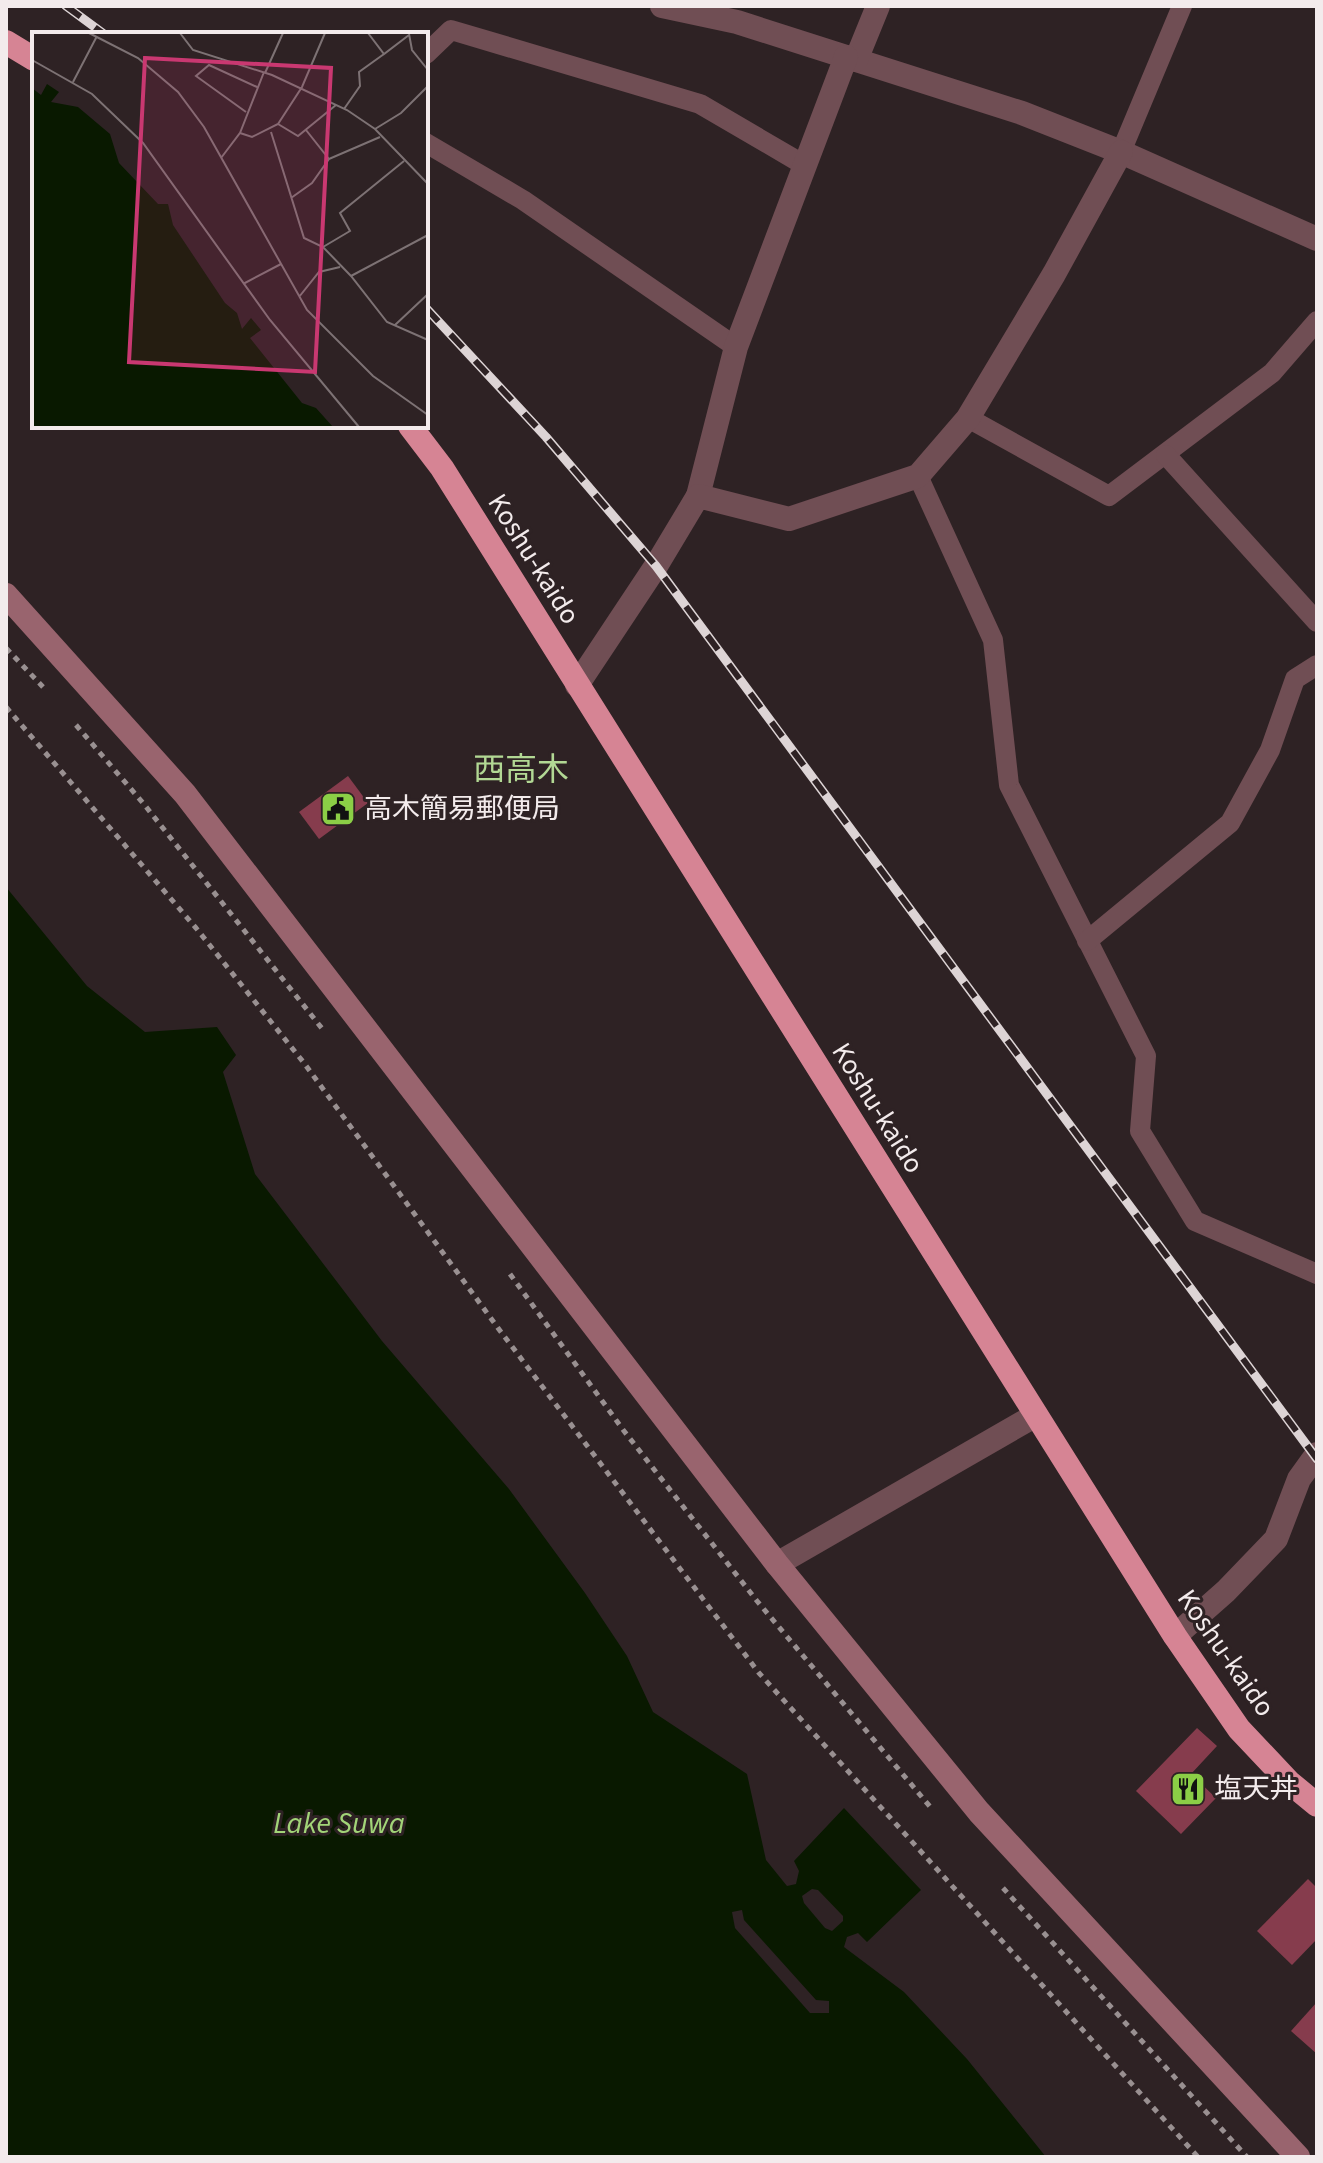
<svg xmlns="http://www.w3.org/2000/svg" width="1323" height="2163" viewBox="0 0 1323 2163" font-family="'Source Sans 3','Noto Sans JP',sans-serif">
  <rect width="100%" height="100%" fill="#2e2224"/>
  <!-- water -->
  <path fill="#091900" d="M6,887l81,99 58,46 72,-5 19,28 -13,17 32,102 127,167 127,148 76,104 42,63 26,56 94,62 19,86 21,26 9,-2 3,-13 -5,-10 50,-53 77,82 -54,52 -9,-9 -11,4 -3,10 60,45 63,67 79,98h-1040z"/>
  <!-- pier -->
  <g fill="#2e2224">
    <path d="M812,1889l6,1 25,26v5l-11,10 -7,-3 -21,-25 -2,-7z"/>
    <path d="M742,1910l2,10 72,80 13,1v12h-19l-75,-85 -3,-16z"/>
  </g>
  <!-- building -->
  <g fill="#863c4d">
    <path d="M348,776l20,27 -49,36 -20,-27z"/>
    <path d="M1197,1728l20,18 -26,28 25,24 -35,36 -45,-43z"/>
    <path d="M1308,1879l9,9v51l-25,26 -35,-34z"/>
    <path d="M1317,2002v52l-26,-23z"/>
  </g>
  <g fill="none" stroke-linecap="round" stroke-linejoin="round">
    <!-- path -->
    <g stroke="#999091" stroke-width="5" stroke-dasharray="6 6" stroke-linecap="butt">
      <path d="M6,648l37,39"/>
      <path d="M6,707l190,221 108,135 194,265 261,345 439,484"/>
      <path d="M76,725l67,78 181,228"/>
      <path d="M510,1274l114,157 133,170 175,208"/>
      <path d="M1003,1888l244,269"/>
    </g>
    <!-- lane -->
    <g stroke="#704e54" stroke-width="20">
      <path d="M426,54l25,-24 249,74 106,62"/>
      <path d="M426,143l97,57 213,147"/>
      <path d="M1121,152l61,-146"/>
      <path d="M968,418l141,78 163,-123 45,-52"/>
      <path d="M1166,455l151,167"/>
      <path d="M918,476l75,164 16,145 137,271 -6,75 55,90 122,53"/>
      <path d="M1087,941l143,-118 40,-73 25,-71 22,-14"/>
    </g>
    <!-- street -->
    <g stroke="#704e54" stroke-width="24">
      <path d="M662,6l75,16 285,91 99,39 196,87"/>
      <path d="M856,60l22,-54"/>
      <path d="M698,496l38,-149 110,-290"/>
      <path d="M577,685l79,-119 42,-70 91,23 129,-43 50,-58 86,-144 67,-122"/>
      <path d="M777,1564l259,-149"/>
      <path d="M1175,1636l51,-45 50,-52 23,-60 18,-25"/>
    </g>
    <!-- secondary -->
    <path stroke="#99646e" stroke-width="24" d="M6,595l179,199 592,770 202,248 319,345"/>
    <!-- highway -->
    <g stroke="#d68494" stroke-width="24">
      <path d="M6,42l28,17"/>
      <path d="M410,426l32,42 733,1168 64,93 50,53 28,23"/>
    </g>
    <!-- rail casing -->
    <g stroke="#ddd4d5" stroke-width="9">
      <g id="rail">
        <path d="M66,6l38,28"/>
        <path d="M426,308l120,129 110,129 661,893"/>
      </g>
    </g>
    <!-- rail -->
    <use href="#rail" stroke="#2e2224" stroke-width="6" stroke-dasharray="18" stroke-linecap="butt"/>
  </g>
  <!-- icons -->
  <defs>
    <g id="civic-square" transform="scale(1.8)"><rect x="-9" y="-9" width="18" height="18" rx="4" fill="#8bce46" stroke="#2e2224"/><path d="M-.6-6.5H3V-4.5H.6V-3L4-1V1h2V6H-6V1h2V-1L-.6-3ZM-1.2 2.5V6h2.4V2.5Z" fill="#111"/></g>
    <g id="restaurant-square" transform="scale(1.8)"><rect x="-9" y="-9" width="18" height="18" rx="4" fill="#8bce46" stroke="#2e2224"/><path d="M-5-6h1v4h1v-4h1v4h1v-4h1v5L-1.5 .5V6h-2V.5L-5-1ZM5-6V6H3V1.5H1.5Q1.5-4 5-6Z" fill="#111"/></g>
  </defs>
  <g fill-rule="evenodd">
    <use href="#civic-square" x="338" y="809"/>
    <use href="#restaurant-square" x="1188" y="1789"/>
  </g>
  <g text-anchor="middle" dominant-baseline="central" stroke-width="6" stroke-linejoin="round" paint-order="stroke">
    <!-- street labels -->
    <g font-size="28" fill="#f3ebec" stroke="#2e2224">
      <text transform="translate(534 559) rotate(58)">Koshu-kaido</text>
      <text transform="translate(878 1108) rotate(58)">Koshu-kaido</text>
      <text transform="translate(1226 1653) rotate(55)">Koshu-kaido</text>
    </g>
    <!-- poi labels -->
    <g font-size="28" fill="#f3ebec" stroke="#2e2224" text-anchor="start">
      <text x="364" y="809">高木簡易郵便局</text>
      <text x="1214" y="1789">塩天丼</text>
    </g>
    <!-- water labels -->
    <g font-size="30" font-style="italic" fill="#a2d478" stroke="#2e2224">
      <text x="339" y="1823">Lake Suwa</text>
    </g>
    <!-- quarter labels -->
    <g font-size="32" fill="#b2d894" stroke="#2e2224">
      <text x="521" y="770">西高木</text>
    </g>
  </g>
  <!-- overview -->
  <g transform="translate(32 32)">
    <rect width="396" height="396" fill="#2e2224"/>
    <path d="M15,52l12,8 -8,10 27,5 32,27 9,29 39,41h10l5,21 52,78 12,10 5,16 9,-11 10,12 -11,8 52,65 14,5 17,19h-301v-339l9,7z" fill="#091900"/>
    <path fill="none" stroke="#7d7274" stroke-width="2" d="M57,1l49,25 40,34 26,35 103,183 66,66 55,39M148,1l13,17 79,25 75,35 28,19 53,55M336,1l16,21 25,-19M377,2l3,16 16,20M0,28l60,34 51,49 127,177 89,107M233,41l18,-40M41,50l24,-46M312,77l16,-23 -1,-14 25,-18M214,80l-50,-36 13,-11 48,22M246,92l20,12 38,-31M343,97l26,-16 27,-27M274,98l23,29 51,-22M239,100l33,106 19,9 28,29 36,46 41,18M208,101l24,-61M189,126l19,-25 12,4 26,-13 24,-37 23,-54M259,166l21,-15 17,-24M291,215l27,-16 -10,-18 64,-52M319,244l77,-41M211,252l38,-20M267,265l20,-25 21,-5M363,293l33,-31"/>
    <path fill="#c93871" fill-opacity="0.15" stroke="#c93871" stroke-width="4" d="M113,26l186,10 -16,304 -186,-10z"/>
    <rect width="396" height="396" fill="none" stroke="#f3ebec" stroke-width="4"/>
  </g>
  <!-- border -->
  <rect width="1323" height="2163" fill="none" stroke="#f3ebec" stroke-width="16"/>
</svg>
